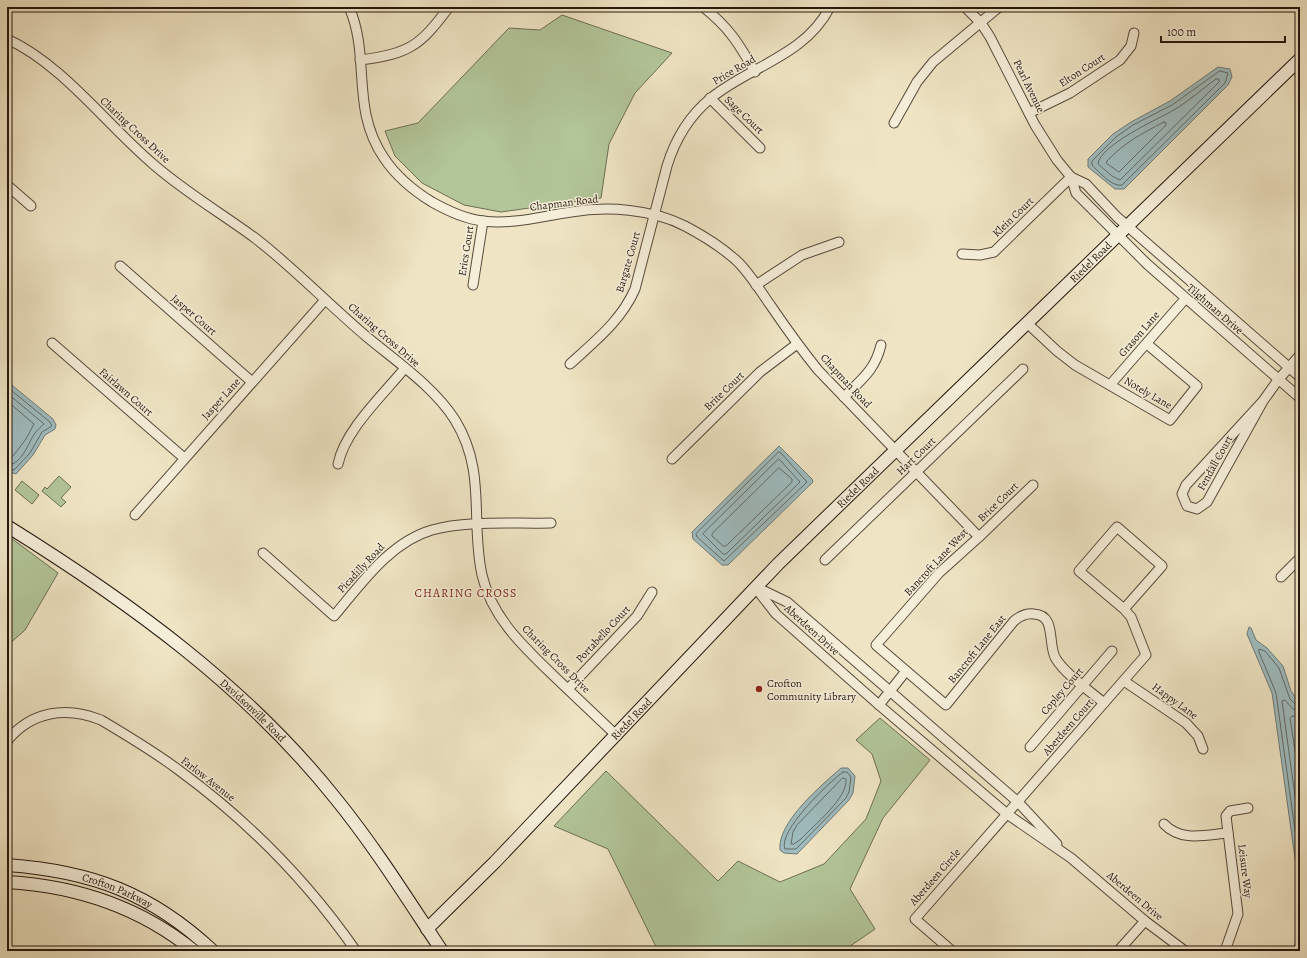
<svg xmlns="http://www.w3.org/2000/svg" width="1307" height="958" viewBox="0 0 1307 958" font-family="Alegreya,serif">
  <rect width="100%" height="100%" fill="#efe5c4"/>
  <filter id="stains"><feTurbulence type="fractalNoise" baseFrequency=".005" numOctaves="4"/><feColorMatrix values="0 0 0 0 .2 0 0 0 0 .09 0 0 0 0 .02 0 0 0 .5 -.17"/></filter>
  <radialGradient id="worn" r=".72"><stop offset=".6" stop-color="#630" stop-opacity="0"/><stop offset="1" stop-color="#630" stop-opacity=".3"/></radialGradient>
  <!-- green -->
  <g fill="#b2c699" stroke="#6c6e54">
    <path d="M562,15l110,38 -37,40 -26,51 -8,54 -100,14 -37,-7 -42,-22 -27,-27 -10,-25 33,-8 91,-95 31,2z"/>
    <path d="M59,476l12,11 -10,11 5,4 -5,5 -19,-16 3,-4 2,2z"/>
    <path d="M22,481l17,14 -7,9 -17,-14z"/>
    <path d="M7,535l51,38 -33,57 -18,16z"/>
    <path d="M880,718l50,42 -47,58 -33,71 25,40 -32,22h-185l-50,-102 -54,-23 52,-55 112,110 20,-20 42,21 44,-18 42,-45 15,-38 -9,-27 -16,-14z"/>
  </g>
  <!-- water -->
  <g fill="#9fbcbf" stroke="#6e7a78">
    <path d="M1218,67l12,2 2,8 -4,8 -104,104h-9l-27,-22v-8l25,-25 18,-12 39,-21z"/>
    <path d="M7,381l46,38 3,6 -1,4 -10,6 -12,20 -17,19 -9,-3z"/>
    <path d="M779,446l33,33 1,3 -85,83h-6l-29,-26 -1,-7z"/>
    <path d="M1249,627l2,1 5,12 11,8 16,18 8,25 9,13v190l-28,-201 -25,-59z"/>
    <path d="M841,768h7l7,8 -2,17 -4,7 -52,54 -13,-1 -4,-3c-3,-28 42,-65 61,-82z"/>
    <path d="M1300,927v24h-7z"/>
  </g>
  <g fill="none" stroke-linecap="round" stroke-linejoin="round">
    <!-- shore -->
    <g stroke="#626a66" stroke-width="1">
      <path d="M1220,71l8,2 -3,10 -103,102c-10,2 -23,-13 -30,-20v-4l24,-24 17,-12 39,-20z"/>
      <path d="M1216,79h3v3l-99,98 -8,-4 -14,-12c2,-19 60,-45 76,-54 15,-9 28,-21 42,-31z"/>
      <path d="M1164,122l2,1v2l-47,47 -13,-9 1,-2c18,-19 34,-27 57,-39z"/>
      <path d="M7,387l43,35 2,4 -10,6 -12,21 -16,17 -7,-2"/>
      <path d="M7,393l37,31c-3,3 -6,5 -9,9 -7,10 -10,24 -22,31l-6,-1"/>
      <path d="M7,401l27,23 -8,15 -13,17 -6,1"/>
      <path d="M779,452l2,1 26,29 -83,79 -27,-24 -1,-3z"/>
      <path d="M779,459l21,23 -74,72h-3l-20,-20z"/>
      <path d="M779,468l13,11v3l-66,64h-3l-11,-10v-2z"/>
      <path d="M1300,706l-4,-1 -6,-6 -11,-31 -14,-17 -6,-2v3l17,41 24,173"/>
      <path d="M1300,711l-7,-2 -8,-9 -3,1 18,132"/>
      <path d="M1300,717l-8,-1 -2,2 10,65"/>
      <path d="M843,772h4l4,5 -2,15 -3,6 -50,51h-11c-8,-17 44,-67 58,-77z"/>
      <path d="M843,778l3,1c2,19 -32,46 -45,60l-7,5h-3l2,-12 4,-7z"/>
    </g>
    <!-- street casing -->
    <g stroke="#584a3c" stroke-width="11">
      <g id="street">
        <path d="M349,7c22,50 1,101 35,151 12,18 30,33 48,44 16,9 33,17 51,19 30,4 59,-5 88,-9 36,-6 81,-3 114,14 19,10 38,22 53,36 13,13 23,30 33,44 15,22 30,43 47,64l161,167 -40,36 -63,72 70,60 68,-84c6,-5 12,-8 20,-7 23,1 13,31 22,45 10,16 34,32 48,44"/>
        <path d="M703,7c26,20 36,37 52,65"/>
        <path d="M965,7l16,16 9,14 45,88 22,35 14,17 15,7 31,33 183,160"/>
        <path d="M7,39c54,24 100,86 146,125 32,28 68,49 102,74 39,30 74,67 112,99 29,24 68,51 88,83 32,52 15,100 27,155 10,44 44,74 75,104 20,19 40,38 60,57"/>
        <path d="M360,60c49,-6 60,-14 89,-53"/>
        <path d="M710,98l50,50"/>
        <path d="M1029,113l41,-20 50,-33 11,-14 3,-13"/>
        <path d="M894,123l23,-41 16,-20 66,-55"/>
        <path d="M1071,177l5,16 71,71 153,134"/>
        <path d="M7,185l24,21"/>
        <path d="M962,254l18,1 14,-3 77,-75"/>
        <path d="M120,266l132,116"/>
        <path d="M473,285l10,-64"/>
        <path d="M756,285l46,-30 37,-13"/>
        <path d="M1027,323l30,28 18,14 95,55 27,-34 -50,-42"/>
        <path d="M52,343l132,115"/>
        <path d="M570,364c25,-23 51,-43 65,-75l32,-123c8,-26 22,-50 44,-68 39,-32 94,-42 119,-91"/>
        <path d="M1110,385l75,-86"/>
        <path d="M844,397c18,-18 31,-27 37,-52"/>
        <path d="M1263,401l-56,101 -10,7 -10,-3 -5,-12 4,-9 77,-84 15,-21 22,-25"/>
        <path d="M672,459l88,-87 37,-28"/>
        <path d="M338,464c7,-34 44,-68 67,-96"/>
        <path d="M135,515l190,-215"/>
        <path d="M979,537l54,-52"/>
        <path d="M263,553l71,63c27,-32 56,-74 98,-86 34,-10 83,-6 119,-7"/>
        <path d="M825,560l198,-191"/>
        <path d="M1281,577l19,-19"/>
        <path d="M755,587l21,27 103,91 128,109 64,44 74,63 40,30"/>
        <path d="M756,587l31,15 231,200 39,42"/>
        <path d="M1124,681l62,42 12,13 5,13"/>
        <path d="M568,689l69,-73 15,-24"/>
        <path d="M879,705l27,-34"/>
        <path d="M7,741c24,-30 59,-35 94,-21 27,16 54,32 79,51 68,50 128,111 176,180"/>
        <path d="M1030,747l82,-96"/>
        <path d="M1164,824c17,18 41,11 64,9"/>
        <path d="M952,951l-37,-32 231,-264 -15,-38 -7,-8 -45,-38 38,-44 45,39 -38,43"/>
        <path d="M1118,951l27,-30"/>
        <path d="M1225,951l13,-37 -12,-98 4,-5 18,-3"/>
      </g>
    </g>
    <!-- secondary casing -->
    <g stroke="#25170e" stroke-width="14">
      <g id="secondary">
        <path id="s1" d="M7,526c122,76 239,160 329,273 39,48 72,101 106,152"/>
        <path id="s2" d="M7,865c84,6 144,28 206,86"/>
        <path d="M7,882c69,4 133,25 187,69"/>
        <path id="s3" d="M427,929l68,-67 283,-298 522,-505"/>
      </g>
    </g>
    <!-- street -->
    <use href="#street" stroke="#f5eed9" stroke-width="9"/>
    <!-- secondary -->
    <use href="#secondary" stroke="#f5eed9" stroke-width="12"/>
  </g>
  <!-- markers -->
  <circle fill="#8f2418" stroke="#f5eed9" stroke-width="1.5" cx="759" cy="689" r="4"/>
  <g text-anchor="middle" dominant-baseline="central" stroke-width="3" stroke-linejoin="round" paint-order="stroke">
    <!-- street labels -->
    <g font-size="11" fill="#25170e" stroke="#f5eed9">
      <text transform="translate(734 70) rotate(-30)">Price Road</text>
      <text transform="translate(1082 70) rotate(-33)">Elton Court</text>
      <text transform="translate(1029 86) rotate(64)">Pearl Avenue</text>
      <text transform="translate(744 115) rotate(44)">Sage Court</text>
      <text transform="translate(135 130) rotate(43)">Charing Cross Drive</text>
      <text transform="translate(564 203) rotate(-7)">Chapman Road</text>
      <text transform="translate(1013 217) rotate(-44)">Klein Court</text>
      <text transform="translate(466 251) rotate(-81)">Erics Court</text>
      <text transform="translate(628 262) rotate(-74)">Bargate Court</text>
      <text stroke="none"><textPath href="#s3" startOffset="941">Riedel Road</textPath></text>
      <text transform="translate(1215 309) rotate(41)">Tilghman Drive</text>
      <text transform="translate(194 315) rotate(41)">Jasper Court</text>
      <text transform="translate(1139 334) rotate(-49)">Grason Lane</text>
      <text transform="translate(384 335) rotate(41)">Charing Cross Drive</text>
      <text transform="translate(846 381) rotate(47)">Chapman Road</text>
      <text transform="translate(724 391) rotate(-44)">Brite Court</text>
      <text transform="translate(126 392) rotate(41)">Fairlawn Court</text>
      <text transform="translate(1148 393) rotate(30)">Notely Lane</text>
      <text transform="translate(221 399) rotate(-48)">Jasper Lane</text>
      <text transform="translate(916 456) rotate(-44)">Hart Court</text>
      <text transform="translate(1215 463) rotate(-61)">Fendall Court</text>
      <text stroke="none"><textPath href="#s3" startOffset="617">Riedel Road</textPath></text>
      <text transform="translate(998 502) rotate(-44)">Brice Court</text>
      <text transform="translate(936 562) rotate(-47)">Bancroft Lane West</text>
      <text transform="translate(361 568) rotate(-47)">Picadilly Road</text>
      <text transform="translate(812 630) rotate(42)">Aberdeen Drive</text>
      <text transform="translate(603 634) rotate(-47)">Portabello Court</text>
      <text transform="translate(977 649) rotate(-51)">Bancroft Lane East</text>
      <text transform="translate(556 659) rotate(45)">Charing Cross Drive</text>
      <text transform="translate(1062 691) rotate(-49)">Copley Court</text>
      <text transform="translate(1175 701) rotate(36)">Happy Lane</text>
      <text stroke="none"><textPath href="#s1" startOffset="308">Davidsonville Road</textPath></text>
      <text stroke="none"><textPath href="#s3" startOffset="293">Riedel Road</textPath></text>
      <text transform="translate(1068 727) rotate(-49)">Aberdeen Court</text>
      <text transform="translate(208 779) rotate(38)">Farlow Avenue</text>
      <text transform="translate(1245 871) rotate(83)">Leisure Way</text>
      <text transform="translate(935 877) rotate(-49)">Aberdeen Circle</text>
      <text stroke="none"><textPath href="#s2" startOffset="114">Crofton Parkway</textPath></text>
      <text transform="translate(1135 896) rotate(40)">Aberdeen Drive</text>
    </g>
    <!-- poi labels -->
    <g font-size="11" fill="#25170e" stroke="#f5eed9" text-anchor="start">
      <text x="767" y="683">Crofton<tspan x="767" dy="13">Community Library</tspan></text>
    </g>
    <!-- neighbourhood labels -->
    <g font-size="12" letter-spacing="1" fill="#7a1f14" stroke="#f5eed9">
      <text x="466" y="593">CHARING CROSS</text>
    </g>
  </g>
  <!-- margin -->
  <rect width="1307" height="958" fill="none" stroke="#efe5c4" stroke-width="24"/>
  <rect x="8" y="8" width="1291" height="942" fill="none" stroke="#25170e" stroke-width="2"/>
  <rect x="12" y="12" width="1283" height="934" fill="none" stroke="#25170e"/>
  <!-- scale -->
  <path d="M1161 36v6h124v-6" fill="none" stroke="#25170e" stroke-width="2"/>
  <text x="1167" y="36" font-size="12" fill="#25170e" stroke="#f5eed9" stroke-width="3" paint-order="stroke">100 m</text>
  <rect width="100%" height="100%" filter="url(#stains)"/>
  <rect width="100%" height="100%" fill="url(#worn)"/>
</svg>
